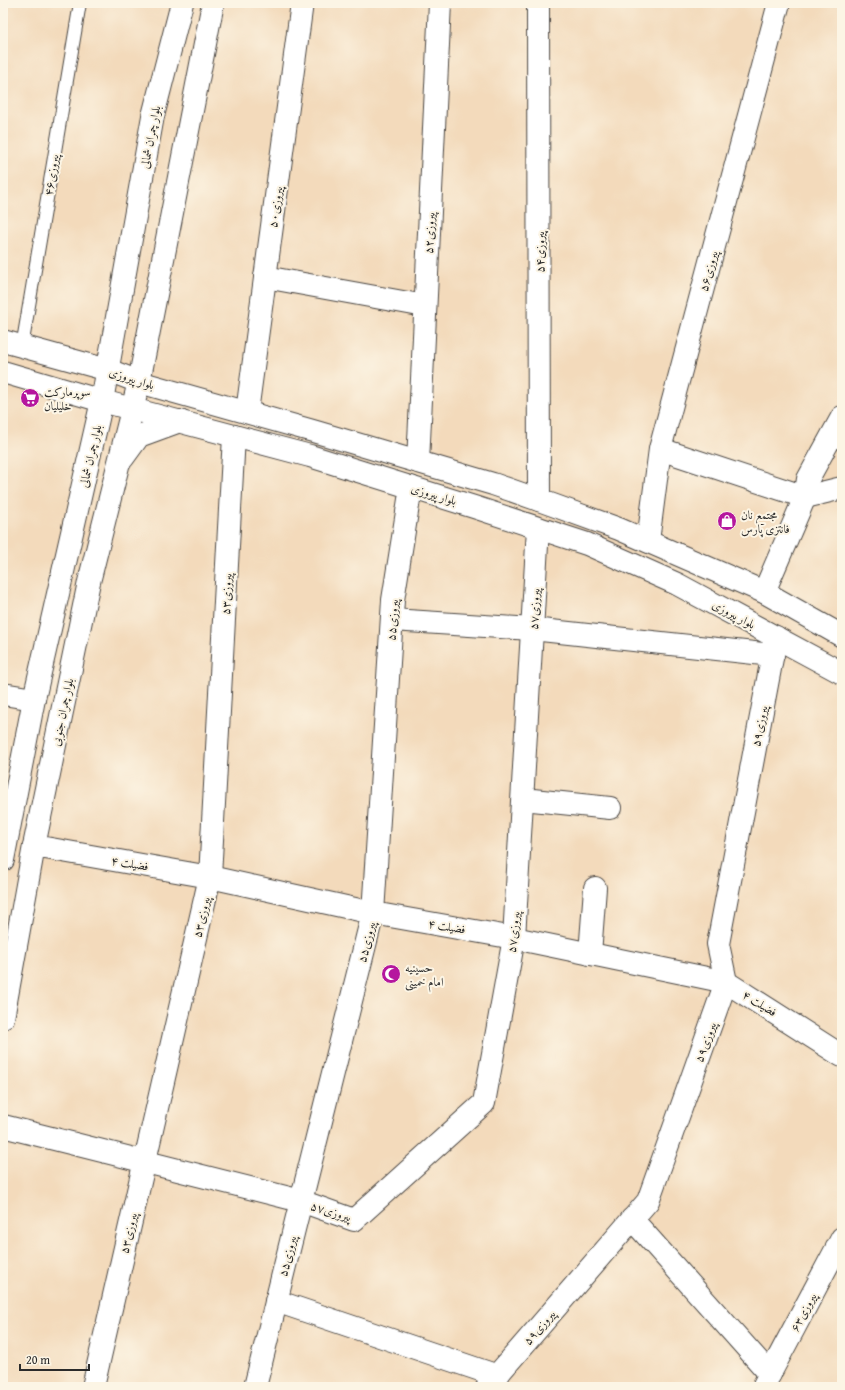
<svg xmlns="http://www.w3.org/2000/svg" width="845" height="1390" viewBox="0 0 845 1390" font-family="'Gentium Book Plus',Amiri,serif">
  <rect width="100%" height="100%" fill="#fcf5e5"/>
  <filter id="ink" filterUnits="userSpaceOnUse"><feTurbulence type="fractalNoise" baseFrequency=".025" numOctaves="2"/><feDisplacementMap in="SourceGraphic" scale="8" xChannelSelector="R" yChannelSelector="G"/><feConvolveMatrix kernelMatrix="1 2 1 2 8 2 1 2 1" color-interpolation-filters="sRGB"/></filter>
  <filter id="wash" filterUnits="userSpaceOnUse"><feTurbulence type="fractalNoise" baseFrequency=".012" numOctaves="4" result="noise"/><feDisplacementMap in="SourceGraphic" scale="16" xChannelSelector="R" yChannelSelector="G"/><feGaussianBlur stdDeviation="0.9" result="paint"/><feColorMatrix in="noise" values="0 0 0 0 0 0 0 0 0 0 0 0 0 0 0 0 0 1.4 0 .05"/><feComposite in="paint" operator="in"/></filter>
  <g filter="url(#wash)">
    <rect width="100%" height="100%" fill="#f3dabb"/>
  </g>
  <g filter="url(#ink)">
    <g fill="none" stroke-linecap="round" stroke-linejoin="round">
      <!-- service casing -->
      <g stroke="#494541" stroke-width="14">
        <path id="service" d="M22,347l58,-344"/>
      </g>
      <!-- minor casing -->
      <g stroke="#494541" stroke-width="24">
        <g id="minor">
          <path d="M538,3l1,497"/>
          <path d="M265,277l160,29"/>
          <path d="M247,412l55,-409"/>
          <path d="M660,449l145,48 37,-9"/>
          <path d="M418,462l22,-459"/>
          <path d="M648,541l12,-92 119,-446"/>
          <path d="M764,592l41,-95 3,-18 34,-62"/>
          <path d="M392,620l140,9 241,26"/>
          <path d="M3,694l31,5"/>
          <path d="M523,799l87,9"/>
          <path d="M34,846l176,31 163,36 141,25 212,44 116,74"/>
          <path d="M590,954l5,-66"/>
          <path d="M3,1126l298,75 53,19 130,-117 30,-165 24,-410"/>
          <path d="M632,1219l138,155"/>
          <path d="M276,1301l222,75"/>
          <path d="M764,1385l78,-147"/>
          <path d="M93,1387l117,-510 24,-441"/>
          <path d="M255,1387l46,-186 72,-288 20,-313 18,-113"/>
          <path d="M487,1387l161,-186 78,-219 -8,-38 58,-307"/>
        </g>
      </g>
      <!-- tertiary casing -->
      <g stroke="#494541" stroke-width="24">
        <g id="tertiary">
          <path d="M3,341l105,29 31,12 174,49 180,53 46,16 80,29 145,63 78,44"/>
          <path d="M3,372l99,29 208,55 164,51 113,37 90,40 165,89"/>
          <path d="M123,458l16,-22 41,-15"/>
          <path d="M3,860l31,-161 68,-298 51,-285 29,-113"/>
          <path d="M3,1018l31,-172 55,-264 50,-200 74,-379"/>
        </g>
      </g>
      <!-- service -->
      <use href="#service" stroke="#fff" stroke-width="12"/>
      <!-- minor -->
      <use href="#minor" stroke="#fff" stroke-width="22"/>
      <!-- tertiary -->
      <use href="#tertiary" stroke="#fff" stroke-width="22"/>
    </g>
  </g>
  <!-- icons -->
  <defs>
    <g id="supermarket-disc" transform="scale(1)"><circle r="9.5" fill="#b5179e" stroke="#fcf5e5"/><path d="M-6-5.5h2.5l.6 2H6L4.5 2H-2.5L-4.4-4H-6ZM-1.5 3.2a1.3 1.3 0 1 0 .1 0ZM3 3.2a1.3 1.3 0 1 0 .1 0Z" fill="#fff"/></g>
    <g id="shop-disc" transform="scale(1)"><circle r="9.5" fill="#b5179e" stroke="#fcf5e5"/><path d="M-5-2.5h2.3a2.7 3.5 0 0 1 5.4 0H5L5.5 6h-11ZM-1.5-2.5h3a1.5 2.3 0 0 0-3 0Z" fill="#fff"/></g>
    <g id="mosque-disc" transform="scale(1)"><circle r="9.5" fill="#b5179e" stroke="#fcf5e5"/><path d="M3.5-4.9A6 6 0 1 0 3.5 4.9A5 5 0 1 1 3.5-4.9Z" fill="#fff"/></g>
  </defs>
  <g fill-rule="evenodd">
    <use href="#supermarket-disc" x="30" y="398"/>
    <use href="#shop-disc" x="727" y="521"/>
    <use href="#mosque-disc" x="391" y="974"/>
  </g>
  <g text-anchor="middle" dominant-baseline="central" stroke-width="4" stroke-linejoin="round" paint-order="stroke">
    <!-- street labels -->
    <g font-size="12" fill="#2b2b2b" stroke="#fcf5e5">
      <text transform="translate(150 137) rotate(-79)">بلوار چمران شمالی</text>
      <text transform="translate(51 175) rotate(-81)">پیروزی۴۶</text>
      <text transform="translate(275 207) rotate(-82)">پیروزی۵۰</text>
      <text transform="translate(429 233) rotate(-87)">پیروزی۵۲</text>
      <text transform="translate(539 252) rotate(-90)">پیروزی۵۴</text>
      <text transform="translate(708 271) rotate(-75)">پیروزی۵۶</text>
      <text transform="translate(132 378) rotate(18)">بلوار پیروزی</text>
      <text transform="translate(90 456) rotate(-77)">بلوار چمران شمالی</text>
      <text transform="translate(434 494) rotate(17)">بلوار پیروزی</text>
      <text transform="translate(226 594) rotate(-87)">پیروزی۵۳</text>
      <text transform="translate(534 609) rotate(-87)">پیروزی۵۷</text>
      <text transform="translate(734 614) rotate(28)">بلوار پیروزی</text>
      <text transform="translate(392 620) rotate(-86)">پیروزی۵۵</text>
      <text transform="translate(62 712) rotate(-78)">بلوار چمران جنوبی</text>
      <text transform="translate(759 726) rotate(-79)">پیروزی۵۹</text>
      <text transform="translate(130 863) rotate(10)">فضیلت ۴</text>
      <text transform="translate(201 917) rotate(-77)">پیروزی۵۳</text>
      <text transform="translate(447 926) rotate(10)">فضیلت ۴</text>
      <text transform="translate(513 932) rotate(-84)">پیروزی۵۷</text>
      <text transform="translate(366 942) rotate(-76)">پیروزی۵۵</text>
      <text transform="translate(760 1003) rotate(32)">فضیلت ۴</text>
      <text transform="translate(705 1042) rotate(-70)">پیروزی۵۹</text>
      <text transform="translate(331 1211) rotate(17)">پیروزی۵۷</text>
      <text transform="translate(128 1233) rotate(-77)">پیروزی۵۳</text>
      <text transform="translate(287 1256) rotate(-76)">پیروزی۵۵</text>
      <text transform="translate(803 1312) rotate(-62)">پیروزی۶۳</text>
      <text transform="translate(539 1327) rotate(-49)">پیروزی۵۹</text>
    </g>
    <!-- poi labels -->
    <g font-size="12" fill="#2b2b2b" stroke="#fcf5e5" text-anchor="start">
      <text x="44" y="391">سوپرمارکت<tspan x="44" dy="14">خلیلیان</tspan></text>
      <text x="741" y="514">مجتمع نان<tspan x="741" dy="14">فانتزی پارس</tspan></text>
      <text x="405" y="967">حسینیه<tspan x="405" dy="14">امام خمینی</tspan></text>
    </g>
  </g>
  <!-- margin -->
  <rect width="845" height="1390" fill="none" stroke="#fcf5e5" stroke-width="16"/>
  <!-- scale -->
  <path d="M20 1364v6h69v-6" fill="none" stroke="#2b2b2b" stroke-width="2"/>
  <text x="26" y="1364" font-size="12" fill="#2b2b2b" stroke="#fcf5e5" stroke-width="3" paint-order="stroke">20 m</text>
</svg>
